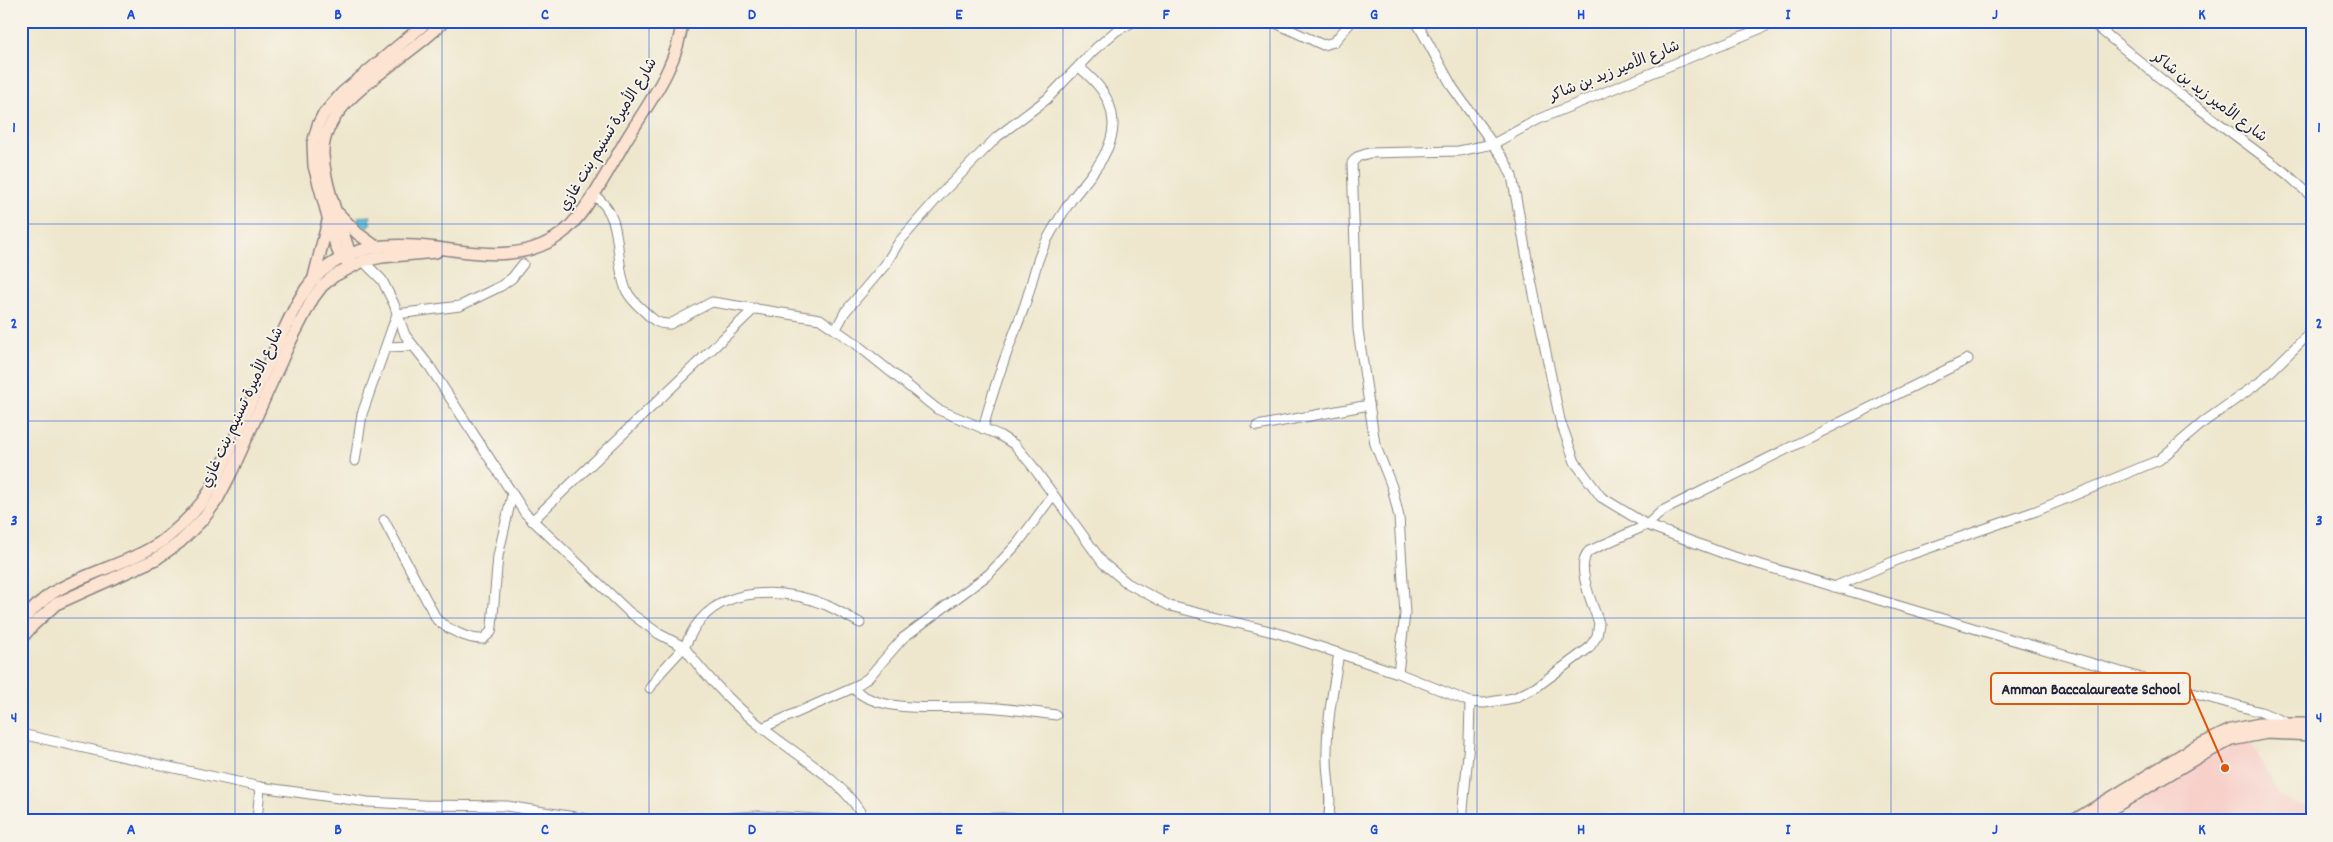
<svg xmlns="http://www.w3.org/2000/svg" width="2333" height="842" viewBox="0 0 2333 842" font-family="Dekko,'Playpen Sans Arabic',sans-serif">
  <rect width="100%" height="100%" fill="#f7f3e8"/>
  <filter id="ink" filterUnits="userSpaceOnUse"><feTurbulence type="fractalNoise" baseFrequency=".02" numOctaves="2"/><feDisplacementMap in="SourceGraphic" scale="10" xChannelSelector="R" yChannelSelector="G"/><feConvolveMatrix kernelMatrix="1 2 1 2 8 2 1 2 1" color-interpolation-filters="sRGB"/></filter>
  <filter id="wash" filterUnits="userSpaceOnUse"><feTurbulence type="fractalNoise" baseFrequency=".0096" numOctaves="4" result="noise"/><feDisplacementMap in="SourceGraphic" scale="20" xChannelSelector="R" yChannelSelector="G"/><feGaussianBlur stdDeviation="1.12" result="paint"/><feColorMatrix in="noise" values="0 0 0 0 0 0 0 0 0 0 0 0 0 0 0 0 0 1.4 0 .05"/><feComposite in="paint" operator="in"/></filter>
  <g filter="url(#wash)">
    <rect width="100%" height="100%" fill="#eee7cd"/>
    <!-- built -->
    <path fill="#f7d0ca" d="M2234,738h15l31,60 32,10v13h-215z"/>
    <!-- water -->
    <path fill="#60c5dd" stroke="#41748c" d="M371,216l-2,4 2,3 -4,4 -3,-1 -1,-2h-4l-1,-7z"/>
  </g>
  <g filter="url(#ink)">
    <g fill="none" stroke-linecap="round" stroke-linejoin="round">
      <!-- street casing -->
      <g stroke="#888484" stroke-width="11">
        <g id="street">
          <path d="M1271,21l52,24 11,-3 18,-21"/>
          <path d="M1416,21l37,67 52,73 7,15 18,99 30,145 15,42 26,35 46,28 81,30 450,134 83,23 24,10"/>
          <path d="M2090,21l87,71 110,82 25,23"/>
          <path d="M592,194c34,21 21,64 34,96 4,8 11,15 18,21 8,8 14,14 26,13l42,-22 108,17 36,25 81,65 62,26 16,10 16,19 72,99 24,20 43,23 111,28 117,39 72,29 14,1 30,-5 21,-10 54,-40 8,-12 2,-13c-6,-18 -25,-58 -10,-72l58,-26 15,-14 306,-152"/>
          <path d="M363,261l19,19 12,24 11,31 25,32 95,146 104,99 30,22 25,13 -23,25 -11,16"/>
          <path d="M836,329l9,-17 40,-47 14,-23 42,-48 56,-57 50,-38 48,-50 21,-18 19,-10"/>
          <path d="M386,347l27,-1"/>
          <path d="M1257,426l112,-21"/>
          <path d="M983,429c10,-41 25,-80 40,-119 7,-18 10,-37 17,-55 6,-16 22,-41 32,-56 16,-21 42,-47 41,-76 -1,-25 -16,-41 -34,-56"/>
          <path d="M355,461l7,-47 35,-100 63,-8 41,-20 11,-8 11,-14"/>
          <path d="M384,520l53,100c11,9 31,20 46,19l8,-7 1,-6 6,-70 14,-61"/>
          <path d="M532,521l223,-213"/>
          <path d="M1834,587l75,-32 127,-44 123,-51 46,-39 55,-39 52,-51"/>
          <path d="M860,623c-11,-6 -23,-13 -34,-18 -42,-17 -103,-20 -131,22 -4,6 -7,14 -11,20 21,29 52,60 80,82 33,27 83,53 101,92"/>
          <path d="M1398,673l7,-59 -6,-97 -7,-30 -17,-43 -17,-114 -6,-167 5,-6 12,-4 90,-2 34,-7 46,-25 240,-98"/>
          <path d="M853,688l15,-10 35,-40 86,-64 29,-31 35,-48"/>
          <path d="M762,728l91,-40c26,27 94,18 130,19 24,1 49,5 73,8"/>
          <path d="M21,734l239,53 108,15 55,3 84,1 92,15"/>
          <path d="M257,821l3,-34"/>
          <path d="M664,821l95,-5 99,5"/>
          <path d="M895,821l107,-3 38,3"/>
          <path d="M1328,821c5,-23 -2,-46 -1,-69 0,-34 7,-66 12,-99"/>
          <path d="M1462,821l7,-79 1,-40"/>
        </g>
      </g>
      <!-- secondary casing -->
      <g stroke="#888484" stroke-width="14">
        <g id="secondary">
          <path d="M339,214l18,19 18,13"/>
          <path d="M350,259v-5c-10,-32 -25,-66 -27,-99 -3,-57 88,-96 121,-134"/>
          <path d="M346,261l-5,-3 -5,-12 -22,-80 -1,-23 5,-18 5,-10 19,-22 86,-72"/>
          <path d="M314,277l14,-56"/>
          <path d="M21,622c10,-11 20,-22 33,-30 33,-20 74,-28 107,-50 15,-11 30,-26 42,-41 14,-19 21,-40 31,-61 16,-36 32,-72 49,-108 10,-21 21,-46 39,-61 79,-64 173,20 244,-41 22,-20 44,-63 60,-90 22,-36 53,-76 56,-119"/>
          <path d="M21,639l12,-14 23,-21 100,-45 24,-17 24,-24 13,-18 14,-27 57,-127 25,-48 9,-12 12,-10 29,-15 19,-4 54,-5"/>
          <path d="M2073,821l118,-72 40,-19 29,-6h52"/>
          <path d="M2091,821l107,-64 33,-17 36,-7 45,2"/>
        </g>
      </g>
      <!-- street -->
      <use href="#street" stroke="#fff" stroke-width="9"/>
      <!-- secondary -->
      <use href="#secondary" stroke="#fde3d1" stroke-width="11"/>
    </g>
  </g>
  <!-- grid -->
  <path fill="none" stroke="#1d4ed8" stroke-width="1" stroke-opacity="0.55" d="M235,21v800M442,21v800M649,21v800M856,21v800M1063,21v800M1270,21v800M1477,21v800M1684,21v800M1891,21v800M2098,21v800M21,224h2291M21,421h2291M21,618h2291"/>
  <g text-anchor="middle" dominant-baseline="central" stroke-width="4" stroke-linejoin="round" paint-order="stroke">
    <!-- street labels -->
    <g font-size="15" fill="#22223b" stroke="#f7f3e8">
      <text transform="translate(1615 72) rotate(-22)">شارع الأمير زيد بن شاكر</text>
      <text transform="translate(2209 98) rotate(37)">شارع الأمير زيد بن شاكر</text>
      <text transform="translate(609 135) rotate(-59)">شارع الأميرة تسنيم بنت غازي</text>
      <text transform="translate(243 408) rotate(-65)">شارع الأميرة تسنيم بنت غازي</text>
    </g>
  </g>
  <!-- callouts -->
  <path fill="none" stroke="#de560e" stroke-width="2" d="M2225 768L2190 688"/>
  <circle fill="#de560e" stroke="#f7f3e8" stroke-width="2" cx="2225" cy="768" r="5"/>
  <rect fill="#f7f3e8" stroke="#de560e" stroke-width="2" x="1991" y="673" width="199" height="31" rx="5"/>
  <g font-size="16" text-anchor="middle" font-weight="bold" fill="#22223b">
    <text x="2091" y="694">Amman Baccalaureate School</text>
  </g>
  <!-- margin -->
  <rect width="2333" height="842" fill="none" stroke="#f7f3e8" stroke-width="55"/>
  <rect x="28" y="28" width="2278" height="786" fill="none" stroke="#1d4ed8" stroke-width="2"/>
  <g font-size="16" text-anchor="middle" font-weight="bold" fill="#1d4ed8">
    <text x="131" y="19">A</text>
    <text x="338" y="19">B</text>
    <text x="545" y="19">C</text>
    <text x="752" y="19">D</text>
    <text x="959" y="19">E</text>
    <text x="1166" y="19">F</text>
    <text x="1374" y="19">G</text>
    <text x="1581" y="19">H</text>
    <text x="1788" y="19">I</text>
    <text x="1995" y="19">J</text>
    <text x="2202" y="19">K</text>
    <text x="14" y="132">1</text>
    <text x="2319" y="132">1</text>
    <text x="14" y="328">2</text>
    <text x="2319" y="328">2</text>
    <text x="14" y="525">3</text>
    <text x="2319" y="525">3</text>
    <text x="14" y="722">4</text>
    <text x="2319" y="722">4</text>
    <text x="131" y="834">A</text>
    <text x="338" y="834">B</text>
    <text x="545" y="834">C</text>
    <text x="752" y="834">D</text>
    <text x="959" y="834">E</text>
    <text x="1166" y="834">F</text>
    <text x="1374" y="834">G</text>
    <text x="1581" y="834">H</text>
    <text x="1788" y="834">I</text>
    <text x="1995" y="834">J</text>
    <text x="2202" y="834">K</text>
  </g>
</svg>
